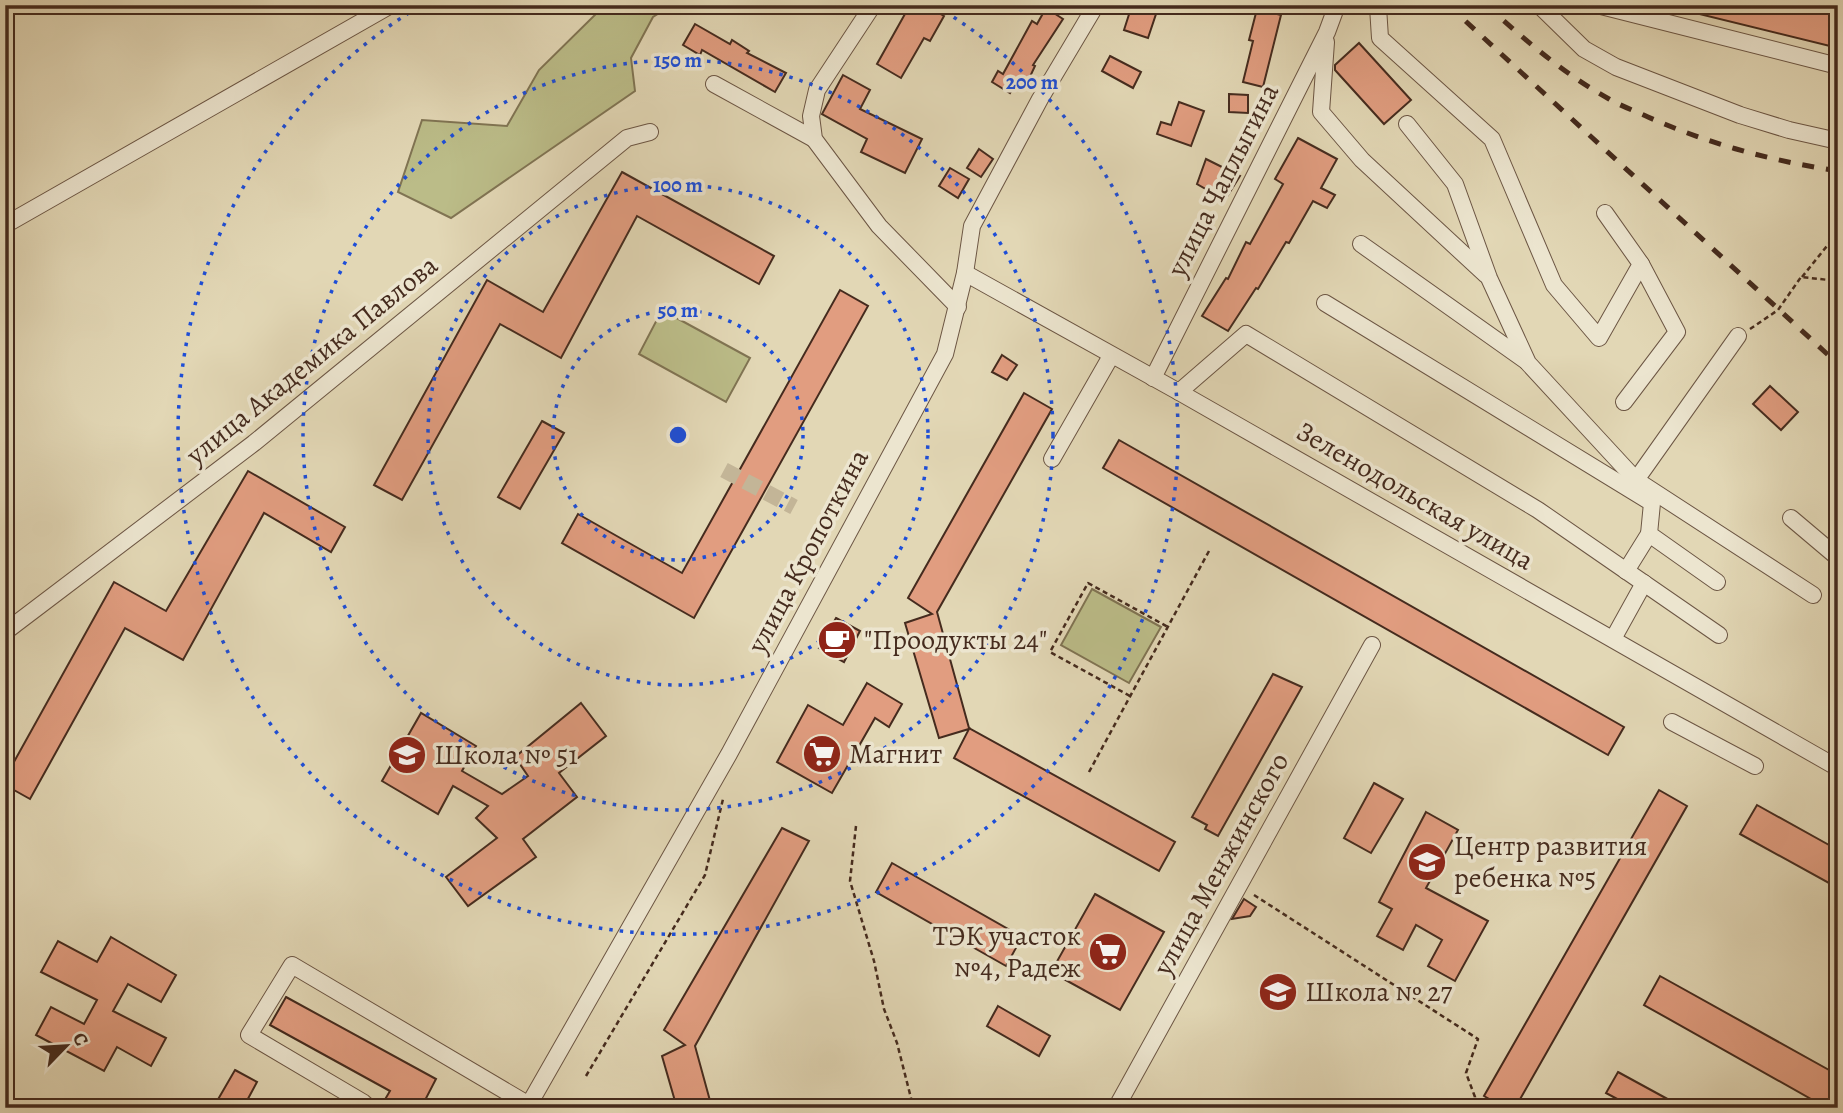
<svg xmlns="http://www.w3.org/2000/svg" width="1843" height="1113" viewBox="0 0 1843 1113" font-family="Alegreya,serif">
  <rect width="100%" height="100%" fill="#e2d7b5"/>
  <filter id="stains"><feTurbulence type="fractalNoise" baseFrequency=".00286" numOctaves="4"/><feColorMatrix values="0 0 0 0 .2 0 0 0 0 .09 0 0 0 0 .02 0 0 0 .5 -.17"/></filter>
  <radialGradient id="worn" r=".72"><stop offset=".6" stop-color="#630" stop-opacity="0"/><stop offset="1" stop-color="#630" stop-opacity=".3"/></radialGradient>
  <!-- green -->
  <g fill="#bbbc88" stroke="#807453" stroke-width="2">
    <path d="M605,5h67l-19,12 -22,41 4,33 -184,127 -53,-26 24,-72 85,6 32,-56z"/>
    <path d="M662,310l88,48 -24,44 -87,-48z"/>
    <path d="M1092,589l69,38 -32,56 -68,-38z"/>
  </g>
  <!-- building -->
  <g fill="#e19d80" stroke="#452b1e" stroke-width="2">
    <path d="M910,5h33l-4,8 5,3 -14,25 -6,-3 -23,40 -24,-14z"/>
    <path d="M1132,5h18l8,3 -10,30 -24,-8z"/>
    <path d="M1683,5h155v43l-155,-38z"/>
    <path d="M1046,8l17,11 -30,46 2,1 -8,17 -9,-4 -8,14 -18,-11 6,-11 5,3 29,-53 5,3z"/>
    <path d="M1257,9l24,6 -18,72 -20,-5 10,-41 -4,-1z"/>
    <path d="M695,24l35,20 2,-4 17,11 -2,2 39,20 -11,19 -73,-42 -2,5 -17,-10z"/>
    <path d="M1359,43l52,57 -27,24 -49,-54v-5z"/>
    <path d="M1110,56l31,16 -8,16 -31,-17z"/>
    <path d="M843,75l27,15 -10,19 62,30 -17,34 -44,-21 6,-13 -45,-25z"/>
    <path d="M1229,94l19,1v18l-19,-1z"/>
    <path d="M1179,102l25,9 -13,35 -34,-12 4,-12 10,3z"/>
    <path d="M1298,138l39,21 -16,29 14,7 -8,13 -14,-7 -24,42 -3,-1 -28,47 -2,-1 -28,43 -26,-15 24,-38 2,1 18,-37 4,2 33,-60 -8,-5z"/>
    <path d="M979,149l14,10 -12,18 -14,-9z"/>
    <path d="M1206,159l34,17 -15,24 -28,-16z"/>
    <path d="M950,168l19,11 -11,19 -19,-12z"/>
    <path d="M622,172l152,84 -15,28 -122,-68 -76,142 -61,-34 -98,176 -28,-15 113,-205 56,32z"/>
    <path d="M840,290l28,16 -174,312 -132,-75 16,-29 104,59z"/>
    <path d="M1002,355l15,10 -10,15 -15,-8z"/>
    <path d="M1770,386l28,26 -17,18 -28,-26z"/>
    <path d="M1024,393l28,16 -115,203 32,116 206,114 -16,29 -205,-113 15,-29 -30,9 -34,-115 27,-9 -24,-16z"/>
    <path d="M542,421l22,12 -44,76 -22,-12z"/>
    <path d="M1119,440l505,287 -16,28 -505,-287z"/>
    <path d="M248,471l97,56 -14,25 -67,-39 -81,147 -58,-32 -95,171 -25,-14v-7l109,-196 52,29z"/>
    <path d="M836,618l24,13 -16,31 -25,-14z"/>
    <path d="M1273,674l29,13 -84,149 -13,-7 2,-4 -15,-8z"/>
    <path d="M867,683l35,21 -13,23 -14,-9 -43,75 -55,-31 31,-57 35,20z"/>
    <path d="M581,703l25,33 -47,37 18,24 -54,42 13,18 -68,49 -22,-29 51,-39 -21,-20 12,-12 -35,-20 -15,28 -56,-33 39,-68 55,33 -14,25 40,23 26,-18 -13,-19z"/>
    <path d="M1374,783l29,16 -32,54 -27,-15z"/>
    <path d="M1659,790l28,16 -172,302h-10l-21,-12z"/>
    <path d="M1757,805l81,45v38l-98,-54z"/>
    <path d="M1426,812l32,18 -32,58 62,33 -33,60 -27,-15 14,-26 -26,-15 -13,25 -26,-14 15,-27 -13,-7z"/>
    <path d="M782,828l27,13 -114,205 17,62h-35l-15,-52 23,-11 -21,-15z"/>
    <path d="M892,863l130,74 -16,29 -130,-74z"/>
    <path d="M1095,894l69,38 -44,78 -69,-38z"/>
    <path d="M1244,899l12,8 -6,9 -18,3z"/>
    <path d="M111,937l65,38 -15,27 -33,-18 -15,27 53,27 -15,28 -34,-19 -13,24 -68,-36 15,-28 33,17 13,-24 -56,-28 17,-31 39,21z"/>
    <path d="M1660,976l178,99v33h-11l-183,-103z"/>
    <path d="M286,997l150,82 -15,29h-41l10,-17 -120,-66z"/>
    <path d="M998,1006l52,30 -11,20 -52,-30z"/>
    <path d="M235,1070l22,12 -14,26h-30z"/>
    <path d="M1618,1072l66,36h-50l-28,-15z"/>
  </g>
  <g fill="none" stroke-linecap="round" stroke-linejoin="round">
    <!-- minor-tunnel -->
    <path stroke="#c3b597" stroke-width="16" stroke-dasharray="16 8" stroke-linecap="butt" d="M724,470l70,37"/>
    <!-- minor casing -->
    <g stroke="#6c5644" stroke-width="18">
      <g id="minor">
        <path d="M873,5l-56,85 -6,26 3,23 65,87 79,81"/>
        <path d="M1539,5l45,44 32,18 124,48 49,15 49,11"/>
        <path d="M1597,5l241,61"/>
        <path d="M1378,7l2,31 112,101 62,146 45,53 42,-74 -36,-51"/>
        <path d="M1326,42l-5,70 41,48 124,115"/>
        <path d="M714,84l100,55"/>
        <path d="M1407,124l48,60 34,94 39,85 108,117"/>
        <path d="M5,225l386,-220"/>
        <path d="M1361,244l165,117"/>
        <path d="M965,273l214,119 659,376"/>
        <path d="M1325,303l327,200 -3,31 68,48"/>
        <path d="M1738,336l-102,144 177,115"/>
        <path d="M1153,378l174,-346 10,-27"/>
        <path d="M1179,392l67,-58 292,176 181,125"/>
        <path d="M1624,402l53,-70 -36,-68"/>
        <path d="M1052,459l59,-103"/>
        <path d="M1791,518l45,38"/>
        <path d="M1626,571l23,-37"/>
        <path d="M5,632l249,-189 373,-305 23,-6"/>
        <path d="M1613,639l31,-56"/>
        <path d="M1672,722l83,44"/>
        <path d="M361,1108l3,-5 -115,-68 43,-70 237,140"/>
        <path d="M527,1108l202,-354 216,-400 20,-81 7,-47 68,-127 56,-94"/>
        <path d="M1116,1108l256,-463"/>
      </g>
    </g>
    <!-- path -->
    <g stroke="#452b1e" stroke-width="2.5" stroke-dasharray="5 3.5" stroke-linecap="butt">
      <path d="M1802,277l33,-41 3,-11"/>
      <path d="M1750,329l28,-19 23,-33 37,4"/>
      <path d="M1130,696l-80,-44 38,-69 80,44"/>
      <path d="M1089,772l120,-221"/>
      <path d="M856,826l-6,55 24,80 10,48 13,34 15,59 -1,6"/>
      <path d="M1254,895l224,144 -12,34 9,24 -6,11"/>
      <path d="M586,1076l119,-201 18,-76"/>
    </g>
    <!-- minor -->
    <use href="#minor" stroke="#ece5cf" stroke-width="16"/>
    <!-- rail -->
    <g stroke="#452b1e" stroke-width="5" stroke-dasharray="12 12" stroke-linecap="butt">
      <path d="M1448,5l390,359"/>
      <path d="M1486,5c38,34 78,69 123,94 12,7 26,12 39,18 61,27 124,44 190,54"/>
    </g>
  </g>
  <!-- distance rings -->
  <g fill="none" stroke="#1d4ed8" stroke-width="3.5" stroke-dasharray="3.5 7">
    <circle cx="678" cy="435" r="125"/>
    <circle cx="678" cy="435" r="250"/>
    <circle cx="678" cy="435" r="375"/>
    <path d="M936 6A500 500 0 1 1 420 6"/>
  </g>
  <!-- icons -->
  <defs>
    <g id="cafe-disc" transform="scale(2.0125)"><circle r="9.5" fill="#8f2418" stroke="#ece5cf"/><path d="M-5.5-4.5H6V0H3Q3 3.5 0 3.5H-2.5Q-5.5 3.5-5.5 0ZM3-3.2v2h1.7v-2ZM-6 4.5H4V6H-6Z" fill="#fff"/></g>
    <g id="supermarket-disc" transform="scale(2.0125)"><circle r="9.5" fill="#8f2418" stroke="#ece5cf"/><path d="M-6-5.5h2.5l.6 2H6L4.5 2H-2.5L-4.4-4H-6ZM-1.5 3.2a1.3 1.3 0 1 0 .1 0ZM3 3.2a1.3 1.3 0 1 0 .1 0Z" fill="#fff"/></g>
    <g id="school-disc" transform="scale(2.0125)"><circle r="9.5" fill="#8f2418" stroke="#ece5cf"/><path d="M0-5L7-2L0 1L-7-2ZM-4 1L0 2.5L4 1V4Q0 6-4 4Z" fill="#fff"/></g>
  </defs>
  <g fill-rule="evenodd">
    <use href="#cafe-disc" x="837" y="640"/>
    <use href="#supermarket-disc" x="822" y="754"/>
    <use href="#school-disc" x="407" y="755"/>
    <use href="#school-disc" x="1427" y="862"/>
    <use href="#supermarket-disc" x="1108" y="952"/>
    <use href="#school-disc" x="1278" y="992"/>
  </g>
  <g text-anchor="middle" dominant-baseline="central" stroke-width="7" stroke-linejoin="round" paint-order="stroke">
    <!-- street labels -->
    <g font-size="28" fill="#452b1e" stroke="#ece5cf">
      <text transform="translate(1223 180) rotate(-63)">улица Чаплыгина</text>
      <text transform="translate(312 360) rotate(-39)">улица Академика Павлова</text>
      <text transform="translate(1415 496) rotate(30)">Зеленодольская улица</text>
      <text transform="translate(808 551) rotate(-62)">улица Кропоткина</text>
      <text transform="translate(1221 864) rotate(-61)">улица Менжинского</text>
    </g>
    <!-- poi labels -->
    <g font-size="28" fill="#452b1e" stroke="#ece5cf" text-anchor="start">
      <text x="864" y="640">"Проодукты 24"</text>
      <text x="849" y="754">Магнит</text>
      <text x="434" y="755">Школа № 51</text>
      <text x="1454" y="846">Центр развития<tspan x="1454" dy="32">ребенка №5</tspan></text>
      <text x="1081" y="936" text-anchor="end">ТЭК участок<tspan x="1081" dy="32">№4, Радеж</tspan></text>
      <text x="1305" y="992">Школа № 27</text>
    </g>
  </g>
  <circle cx="678" cy="435" r="10" fill="#1d4ed8" stroke="#ece5cf" stroke-width="3.5"/>
  <g font-size="21" text-anchor="middle" font-weight="bold" fill="#1d4ed8" stroke="#ece5cf" stroke-width="7" stroke-linejoin="round" paint-order="stroke">
    <text x="678" y="67">150 m</text>
    <text x="1032" y="89">200 m</text>
    <text x="678" y="192">100 m</text>
    <text x="678" y="317">50 m</text>
  </g>
  <!-- margin -->
  <rect width="1843" height="1113" fill="none" stroke="#e2d7b5" stroke-width="28"/>
  <rect x="7" y="7" width="1829" height="1099" fill="none" stroke="#452b1e" stroke-width="3.5"/>
  <rect x="14" y="14" width="1815" height="1085" fill="none" stroke="#452b1e" stroke-width="2"/>
  <!-- north arrow -->
  <g transform="translate(66 1046) rotate(65)" stroke="#ece5cf" stroke-width="5" paint-order="stroke">
  <path d="M0-5L12 26L0 18L-12 26Z" fill="#452b1e"/>
  <text y="-10" font-size="19" font-weight="bold" text-anchor="middle" fill="#452b1e">С</text>
  </g>
  <rect width="100%" height="100%" filter="url(#stains)"/>
  <rect width="100%" height="100%" fill="url(#worn)"/>
</svg>
